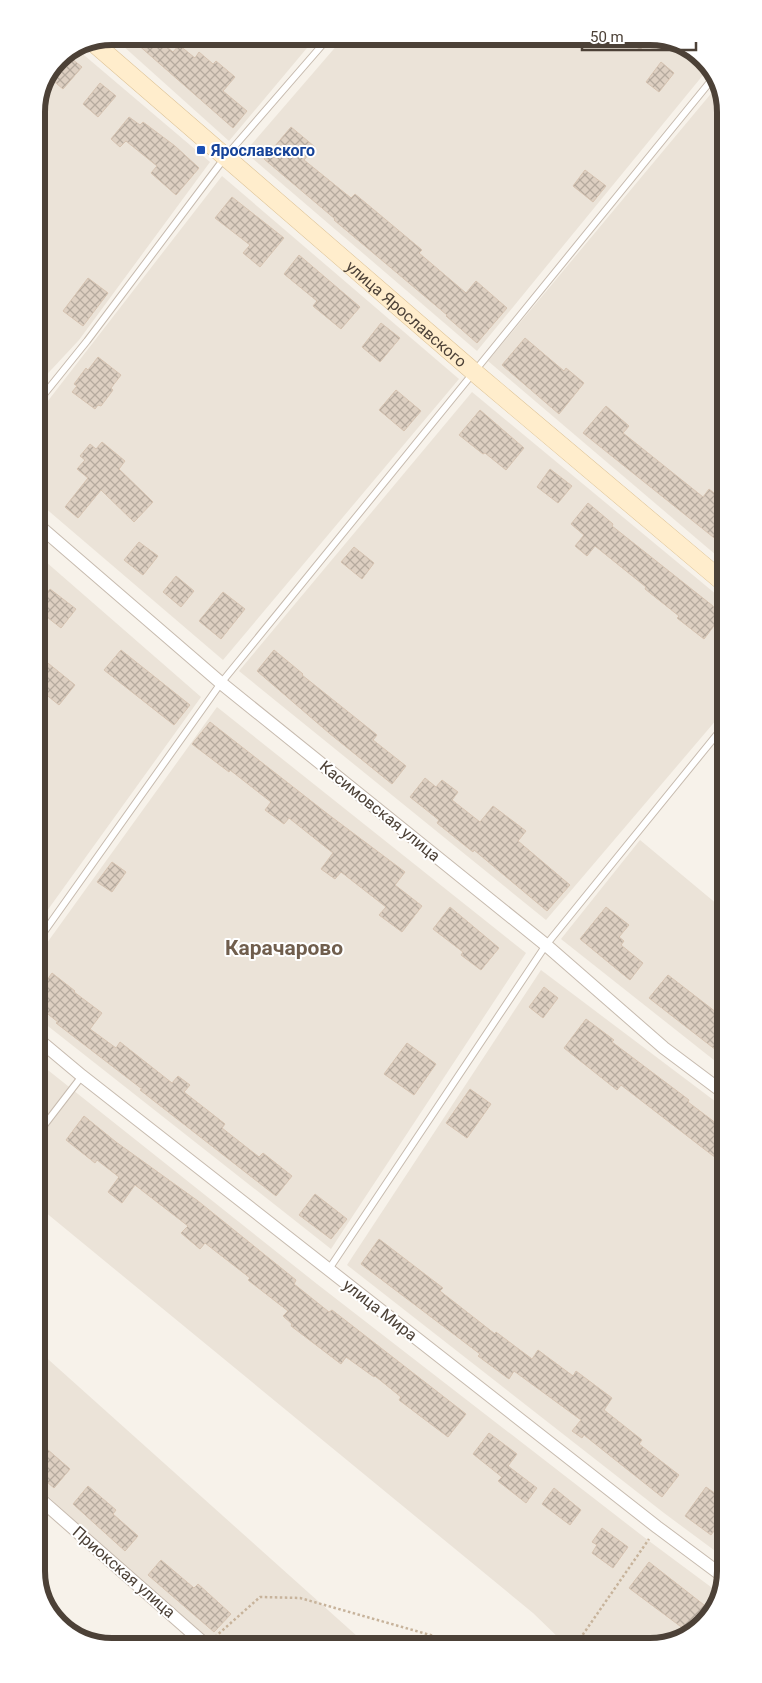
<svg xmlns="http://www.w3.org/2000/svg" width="762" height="1683" viewBox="0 0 762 1683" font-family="Roboto,sans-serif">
  <defs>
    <pattern id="building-cross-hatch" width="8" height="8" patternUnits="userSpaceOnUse" patternTransform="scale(1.25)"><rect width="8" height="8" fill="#ddcfc1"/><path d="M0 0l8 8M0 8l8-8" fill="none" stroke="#b5aa9e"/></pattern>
  </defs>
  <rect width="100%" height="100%" fill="#f7f2ea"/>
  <!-- residential -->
  <g fill="#ebe3d8">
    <path d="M112,36h205l-88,105z"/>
    <path d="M345,36h310l41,16 12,17 -231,282 -232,-199z"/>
    <path d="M78,50l132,112 -131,178 -42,45 -1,-277 23,-50z"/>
    <path d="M719,84l3,4 1,473 -235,-200z"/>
    <path d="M222,176l237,203 -236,281 -186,-159v-86z"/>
    <path d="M472,392l251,208v112l-177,208 -307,-249z"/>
    <path d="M38,555l163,142 -162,225z"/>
    <path d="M217,707l309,246 -195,296 -292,-230v-65z"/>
    <path d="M640,840l84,70v158l-163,-129z"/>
    <path d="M541,970l183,138 2,451 -62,-46 -317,-248z"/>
    <path d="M39,1063l278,221 332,257 70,52 -6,20 -39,30h-110l-31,-30 -494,-406z"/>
    <path d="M40,1352l327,293 -155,1 -172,-157z"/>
  </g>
  <!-- building -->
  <g fill="url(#building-cross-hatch)" stroke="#d6c3b1">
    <path d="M128,36h26l19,16 6,-7 16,13 4,-6 14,12 3,-3 19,16 -12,14 24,20 -14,17z"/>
    <path d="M624,36h28l-12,14z"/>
    <path d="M67,55l15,12 -19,22 -13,-11 9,-20z"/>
    <path d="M661,62l13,11 -15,19 -13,-10z"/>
    <path d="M100,83l16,13 -18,21 -15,-13z"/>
    <path d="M129,117l11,8 3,-3 32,24 24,22 -23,27 -25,-22 6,-7 -31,-25 -6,6 -9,-8z"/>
    <path d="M291,127l24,20 -11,13 47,38 4,-4 67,56 -3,3 47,40 10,-12 31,27 -30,35 -31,-27 1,-1 -113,-95 1,-1 -71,-60z"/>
    <path d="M585,170l21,16 -13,16 -20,-16z"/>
    <path d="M232,197l52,41 -24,29 -17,-14 7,-8 -35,-27z"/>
    <path d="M299,255l61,52 -19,22 -28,-23 4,-5 -33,-27z"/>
    <path d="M88,278l20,15 -25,33 -20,-15z"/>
    <path d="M381,323l19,15 -20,24 -18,-15z"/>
    <path d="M525,338l39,33 2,-3 18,15 -25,31 -57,-49z"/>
    <path d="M98,357l23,18 -10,13 2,2 -12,16 -3,-1 -3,4 -23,-17 5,-6 -3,-2 12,-16 2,2z"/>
    <path d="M396,390l25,21 -17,20 -25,-21z"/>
    <path d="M606,406l23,20 -6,7 80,64 6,-8 14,11v45l-140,-112z"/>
    <path d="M480,410l44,38 -18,22 -21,-17 -2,1 -24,-19z"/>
    <path d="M102,442l23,19 -6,8 34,33 -19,20 -33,-32 -23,28 -13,-11 23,-29 -11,-9 8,-9 -5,-4 10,-12 6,5z"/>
    <path d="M550,469l22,17 -14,17 -21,-16z"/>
    <path d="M588,503l25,21 -1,2 111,88 -19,25 -27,-21 2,-2 -34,-27 1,-2 -51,-41 -8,10 -12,-10 9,-11 -13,-11z"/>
    <path d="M139,542l19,14 -15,19 -19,-15z"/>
    <path d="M354,547l20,16 -12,16 -21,-17z"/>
    <path d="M176,576l18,15 -13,16 -18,-15z"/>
    <path d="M50,589l26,20 -15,19 -23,-18v-6z"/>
    <path d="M223,592l22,17 -24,30 -22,-18z"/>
    <path d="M121,650l69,55 -16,20 -70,-55z"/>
    <path d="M274,650l29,24 -1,1 75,60 -4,5 33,26 -14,18 -63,-51 -72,-62z"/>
    <path d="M38,655l37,30 -16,20 -21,-17z"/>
    <path d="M210,722l119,93 76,57 -10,13 27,21 -20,26 -23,-17 7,-8 -45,-35 -6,7 -14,-10 12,-16 -44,-35 -5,6 -19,-14 6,-8 -41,-32 -1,2 -37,-28z"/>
    <path d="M425,778l11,9 6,-7 16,12 -6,8 28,22 13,-16 33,25 -8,10 52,44 -23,26 -73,-61 -1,2 -36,-29 2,-3 -29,-23z"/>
    <path d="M112,862l14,10 -14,20 -15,-10z"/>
    <path d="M450,907l49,41 -18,22 -20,-15 2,-3 -30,-23z"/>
    <path d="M606,907l23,18 -10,12 5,4 -3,4 22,18 -13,17 -50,-41z"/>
    <path d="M52,973l23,18 -1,1 28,21 -12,16 26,19 4,-6 52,41 6,-7 12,9 -6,7 41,32 -3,4 37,29 4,-4 29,23 -16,20 -136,-106 2,-1 -86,-66 2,-1 -19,-15v-16z"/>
    <path d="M668,975l53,41 -7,8 10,8v7l-8,11 -67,-52z"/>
    <path d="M544,987l14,11 -15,20 -14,-11z"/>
    <path d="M586,1019l28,21 -2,2 77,58 -1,2 37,28v35l-104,-80 -4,5 -53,-42z"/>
    <path d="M407,1043l29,21 -22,31 -30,-21z"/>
    <path d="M470,1089l21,15 -24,34 -21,-15z"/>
    <path d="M84,1116l32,26 82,59 98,79 -2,4 35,28 3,-2 134,104 -18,23 -49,-37 2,-3 -26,-21 -1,1 -28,-20 -5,7 -50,-38 1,-2 -9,-8 5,-5 -40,-31 2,-2 -45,-35 -5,6 -19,-16 7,-7 -53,-41 -13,18 -14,-11 11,-15 -22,-17 -2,3 -29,-23z"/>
    <path d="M315,1194l32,25 -16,20 -32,-24z"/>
    <path d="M379,1239l64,49 -3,3 55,43 1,-2 36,27 6,-9 35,26 3,-5 36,27 -8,12 38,30 -3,4 40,31 -17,22 -78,-62 -2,3 -10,-7 9,-11 -67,-49 -5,8 -31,-23 2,-2 -119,-90z"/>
    <path d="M489,1433l28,21 -9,12 29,22 -11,15 -28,-22 4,-4 -29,-23z"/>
    <path d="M40,1443l30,26 -16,19 -14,-12z"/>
    <path d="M88,1486l28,24 -3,4 25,22 -13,15 -52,-47z"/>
    <path d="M706,1487l20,14v14l-15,20 -26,-19z"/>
    <path d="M554,1488l27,22 -11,15 -28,-21z"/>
    <path d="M602,1528l26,19 -15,21 -21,-15 5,-8 -5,-3z"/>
    <path d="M161,1560l33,28 4,-4 33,30 -17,18 -66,-57z"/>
    <path d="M649,1562l64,50v1l-25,19 -59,-44z"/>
  </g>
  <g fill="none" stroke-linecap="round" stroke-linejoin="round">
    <!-- lane casing -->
    <g stroke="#c7bbaf" stroke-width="8">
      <g id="lane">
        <path d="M37,403l50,-62 139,-185 104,-120"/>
        <path d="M39,939l182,-256 493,-606"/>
        <path d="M39,1132l43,-56"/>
        <path d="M329,1269l217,-324 177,-218"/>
      </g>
    </g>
    <!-- street casing -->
    <g stroke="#c7bbaf" stroke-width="14">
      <g id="street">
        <path d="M38,525l183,158 325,262 118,103 60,45"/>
        <path d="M39,1040l43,36 575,451 67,50"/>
        <path d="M40,1499l167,147"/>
      </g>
    </g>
    <!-- secondary casing -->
    <g stroke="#dec498" stroke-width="19">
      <g id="secondary">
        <path id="s1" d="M95,44l379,328 249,210"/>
      </g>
    </g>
    <!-- path -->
    <g stroke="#c7b39b" stroke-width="2.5" stroke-dasharray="2.5 2.5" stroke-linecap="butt">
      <path d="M215,1637l45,-40 40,1 162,46"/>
      <path d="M577,1643l72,-104"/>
    </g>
    <!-- lane -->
    <use href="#lane" stroke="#fff" stroke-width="6"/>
    <!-- street -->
    <use href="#street" stroke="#fff" stroke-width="12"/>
    <!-- secondary -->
    <use href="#secondary" stroke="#ffedcc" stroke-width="18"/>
  </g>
  <!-- markers -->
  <rect fill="#1a4fb4" stroke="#fff" stroke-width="2" x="196" y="145" width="10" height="10" rx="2.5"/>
  <g text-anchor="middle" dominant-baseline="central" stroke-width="4" stroke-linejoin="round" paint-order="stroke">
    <!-- transit labels -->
    <g font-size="16" font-weight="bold" fill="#164399" stroke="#fff" text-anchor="start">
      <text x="211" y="150">Ярославского</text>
    </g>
    <!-- street labels -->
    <g font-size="16" fill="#4c4137" stroke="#fff">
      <text stroke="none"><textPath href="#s1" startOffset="412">улица Ярославского</textPath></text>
      <text transform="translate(380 811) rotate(39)">Касимовская улица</text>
      <text transform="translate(380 1310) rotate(38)">улица Мира</text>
      <text transform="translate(124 1572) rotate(41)">Приокская улица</text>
    </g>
    <!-- district labels -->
    <g font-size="21" font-weight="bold" fill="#705e4d" stroke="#fff">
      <text x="284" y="948">Карачарово</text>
    </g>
  </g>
  <!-- crop -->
  <path d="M0 0H762V1683H0ZM112 45H650A67 67 0 0 1 717 112V1571A67 67 0 0 1 650 1638H112A67 67 0 0 1 45 1571V112A67 67 0 0 1 112 45Z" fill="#fff" fill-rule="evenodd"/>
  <path fill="none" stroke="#4c4137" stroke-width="6" d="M112 45H650A67 67 0 0 1 717 112V1571A67 67 0 0 1 650 1638H112A67 67 0 0 1 45 1571V112A67 67 0 0 1 112 45Z"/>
  <!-- scale -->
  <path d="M582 42v8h114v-8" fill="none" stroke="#4c4137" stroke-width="2.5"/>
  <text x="590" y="42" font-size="15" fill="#4c4137" stroke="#ffffff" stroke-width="4" paint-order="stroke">50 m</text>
</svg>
